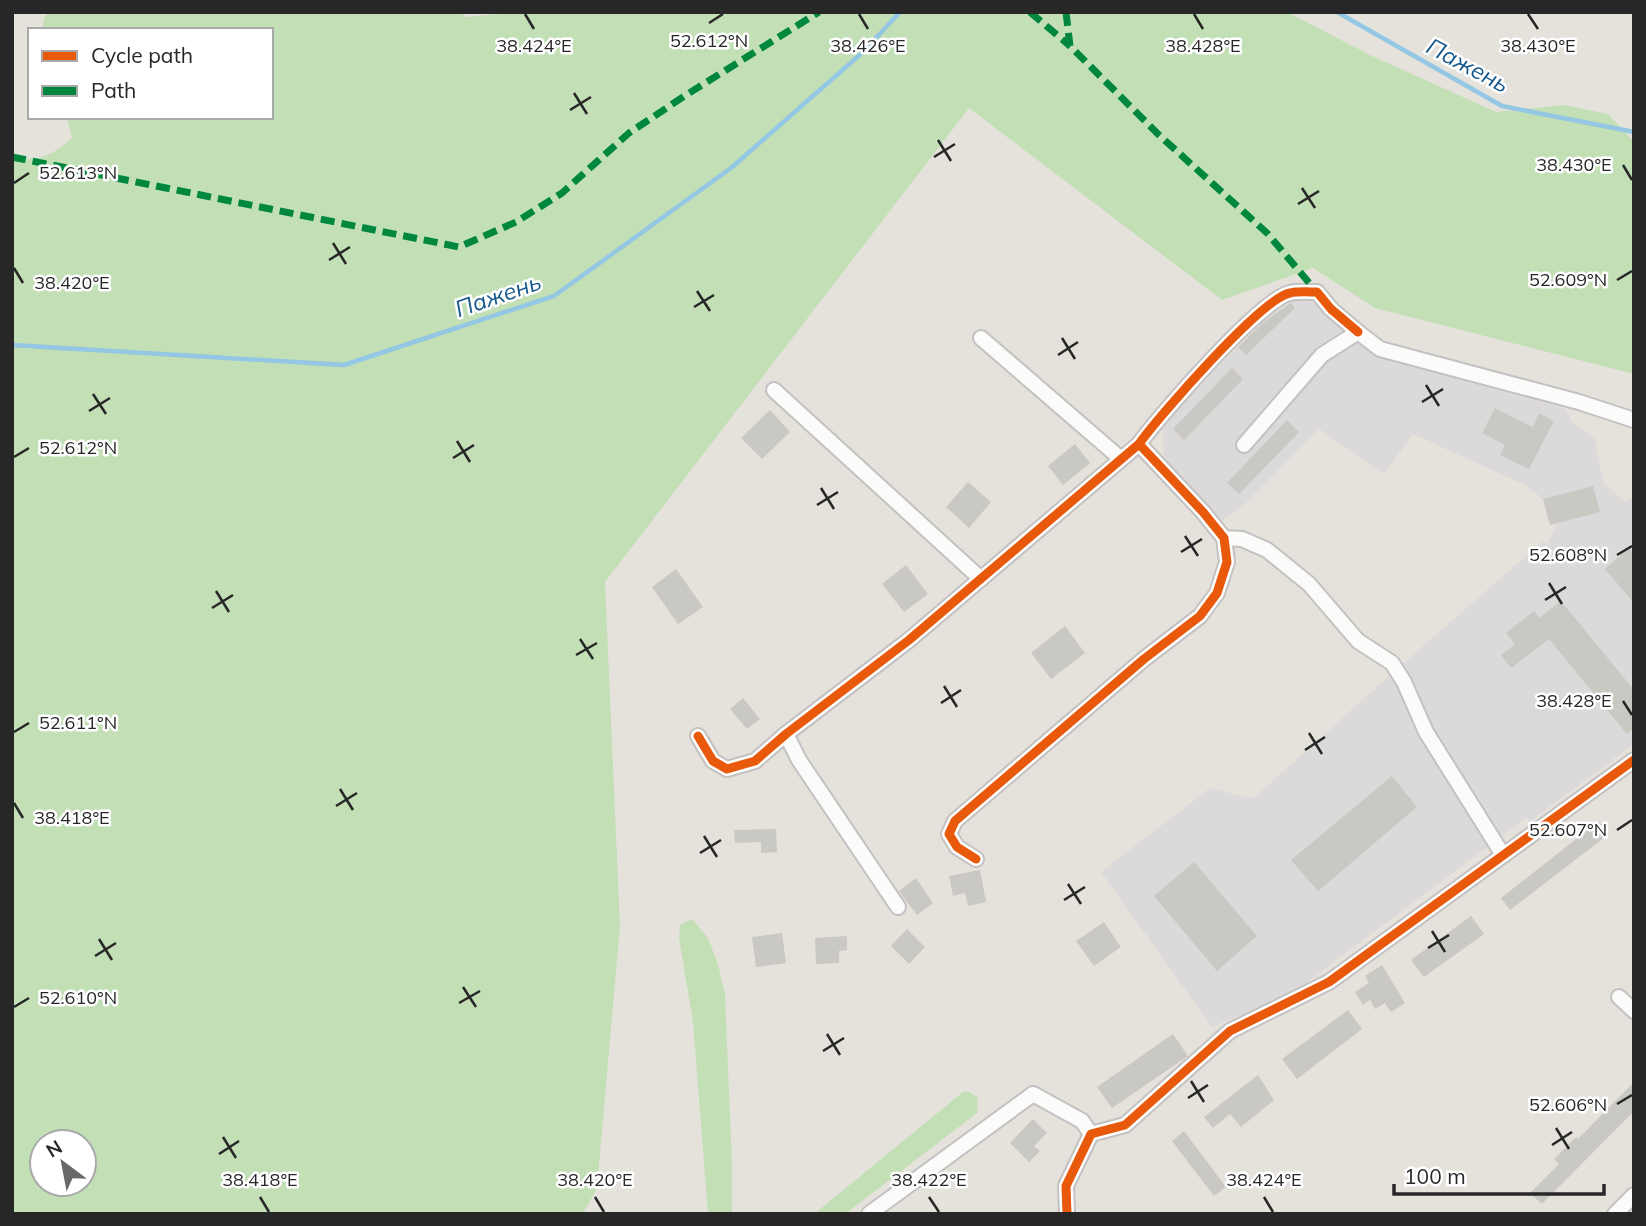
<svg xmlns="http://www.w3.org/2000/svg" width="1646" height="1226" viewBox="0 0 1646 1226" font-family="Mulish,sans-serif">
  <rect width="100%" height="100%" fill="#e5e2dc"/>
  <!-- industrial -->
  <path fill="#dcd9db" d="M1300,297l10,2 47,44 23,13 185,53 6,12 24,18 8,43 21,20 10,-5v247l-103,77 -4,-4 -233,175 -82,35 -111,-155 109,-84 43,11 138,-125 151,-132 6,1 9,-19 -7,1 -7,-26 -18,-14 -112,-51 -29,40 -65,-45 -73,74 -24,18 -58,-64 -2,-33 124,-125z"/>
  <!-- green -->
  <g fill="#c3dfb6" fill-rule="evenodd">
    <path d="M50,12h411l5,5 51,-5h770l83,43 126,57 68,-7 44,9 26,28v232l-259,-66 -62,-40 -91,32 -253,-192 -364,474 15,344 -23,262 -14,26h-571v-1057c28,5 39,-1 60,-19l-5,-21h204v-87h-230l4,-14zM42,1142h42v42h-42z"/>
    <path d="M692,919l16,19 10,26 7,31 7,168v51h-24l-15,-192 -14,-84 1,-13z"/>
    <path d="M963,1092h7l8,6 -1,15 -132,101h-31z"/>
  </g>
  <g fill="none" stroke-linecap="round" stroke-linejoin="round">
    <!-- stream -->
    <g stroke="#93c7e3" stroke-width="4.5">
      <path d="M1337,12l165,94 132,26"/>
      <path d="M12,345l332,20 210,-69 177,-128 132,-116 37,-40"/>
    </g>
  </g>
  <!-- building -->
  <g fill="#cac8c3">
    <path d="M1291,303l4,5 -49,47 -8,-8 26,-25z"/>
    <path d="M1232,368l11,11 -59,61 -11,-11z"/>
    <path d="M1495,408l38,19 6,-14 15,8 -25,48 -29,-14 5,-10 -23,-12z"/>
    <path d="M770,410l20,22 -28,27 -21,-21z"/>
    <path d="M1287,420l12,12 -60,62 -12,-11z"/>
    <path d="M1075,444l15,19 -27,22 -15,-19z"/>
    <path d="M968,482l23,20 -22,26 -23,-21z"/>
    <path d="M1593,486l7,26 -50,13 -7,-26z"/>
    <path d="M1629,548l5,6v49l-29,-34z"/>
    <path d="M906,565l22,29 -24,18 -22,-28z"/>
    <path d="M676,569l27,38 -25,17 -26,-37z"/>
    <path d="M1561,601l73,89v38l-7,6 -78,-95 -38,29 -10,-13 14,-11 -9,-11 28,-22 5,7z"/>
    <path d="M1065,626l20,27 -34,26 -20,-26z"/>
    <path d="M743,698l17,21 -13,10 -17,-20z"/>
    <path d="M1392,776l25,31 -99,84 -27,-31z"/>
    <path d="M1599,821l10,13 -99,76 -9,-12z"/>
    <path d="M776,829l1,23 -16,1v-11l-26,1 -1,-13z"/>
    <path d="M1194,862l63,74 -40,35 -63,-75z"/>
    <path d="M980,870l6,32 -18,4 -3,-13 -12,3 -4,-20z"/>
    <path d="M916,878l17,25 -16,12 -18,-24z"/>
    <path d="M1471,916l13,18 -60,43 -13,-17z"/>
    <path d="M1104,922l17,25 -27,19 -18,-25z"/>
    <path d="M907,929l18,18 -16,17 -18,-18z"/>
    <path d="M782,933l4,30 -30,4 -4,-30z"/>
    <path d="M847,936v14l-8,1v12l-23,1 -1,-26z"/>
    <path d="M1382,965l23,38 -14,9 -6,-9 -10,6 -5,-9 -7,5 -8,-13 14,-9 -4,-7z"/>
    <path d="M1348,1010l14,19 -65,50 -15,-20z"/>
    <path d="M1173,1034l15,22 -76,52 -15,-21z"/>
    <path d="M1258,1075l16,25 -33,27 -11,-13 -17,14 -9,-11z"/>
    <path d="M1634,1082v29l-92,93 -12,-11 29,-29 -5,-5 22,-22 2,2z"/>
    <path d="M1033,1119l14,14 -13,13 6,5 -11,11 -19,-19z"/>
    <path d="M1184,1131l42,56 -12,9 -42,-55z"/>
  </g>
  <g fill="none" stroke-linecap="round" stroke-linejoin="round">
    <!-- minor casing -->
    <g stroke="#c3c1c1" stroke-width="18">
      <g id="minor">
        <path d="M981,338l140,121"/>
        <path d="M774,390l207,189"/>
        <path d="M1244,445l78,-90 36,-23 22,17 199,53 55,18"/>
        <path d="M1224,538l18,1 25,11 42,34 49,57 34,22 12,19 22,50 77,123"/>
        <path d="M786,734l13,26 99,147"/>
        <path d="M698,736l15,25 14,8 28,-8 31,-27 123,-94 230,-196c20,-28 123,-146 151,-151 8,-2 19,-1 27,-1l14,17 27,23"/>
        <path d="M976,859l-19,-12 -8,-13 6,-13 189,-162 56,-43 17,-23 10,-31 -3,-24 -21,-26 -64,-68"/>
        <path d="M1619,997l15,14"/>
        <path d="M869,1214l164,-120 49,27 9,13"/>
        <path d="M1067,1214l-1,-28 25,-52 34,-9 105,-94 99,-49 305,-222"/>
        <path d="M1615,1214l19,-19"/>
      </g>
    </g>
    <!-- minor -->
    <use href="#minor" stroke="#fbfbfa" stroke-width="14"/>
    <!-- quiet -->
    <g stroke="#00873e" stroke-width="7" stroke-dasharray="14 7" stroke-linecap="butt">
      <path d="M1030,12l40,34"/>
      <path d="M1066,12l4,34 89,89 108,98 50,59"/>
      <path d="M12,157l447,90 57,-25 46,-29 67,-60 57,-38 133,-83"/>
    </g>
    <!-- cycleway casing -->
    <g stroke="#fff" stroke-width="13">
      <g id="cycleway">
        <path d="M698,736l15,25 14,8 28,-8 31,-27 123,-94 230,-196c20,-28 123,-146 151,-151 8,-2 19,-1 27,-1l14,17 27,23"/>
        <path d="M976,859l-19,-12 -8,-13 6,-13 189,-162 56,-43 17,-23 10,-31 -3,-24 -21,-26 -64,-68"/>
        <path d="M1067,1214l-1,-28 25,-52 34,-9 105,-94 99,-49 305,-222"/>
      </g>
    </g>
    <!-- cycleway -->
    <use href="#cycleway" stroke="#e8590c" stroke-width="9"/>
  </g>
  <!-- ticks -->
  <path fill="none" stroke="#272727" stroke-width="2.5" d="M525,14l9,15M859,14l9,15M1194,14l9,15M1528,14l10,15M709,23l14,-9M574,93l13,21M570,110l21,-13M938,140l13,21M934,157l21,-13M1623,165l9,15M14,183l15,-10M1302,188l13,20M1298,204l21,-13M333,243l13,21M329,260l21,-13M14,268l9,15M1617,280l15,-9M697,291l13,20M694,307l20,-12M1062,338l13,21M1058,355l20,-13M1426,385l13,21M93,394l13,20M1422,402l21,-13M89,411l21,-13M457,441l13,21M14,457l15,-9M453,458l21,-13M821,488l13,21M817,505l21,-13M1185,536l13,20M1181,552l21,-13M1617,555l15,-9M1549,583l13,21M216,591l13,21M1545,600l21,-13M212,608l21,-13M580,639l13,20M576,655l21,-12M944,686l13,21M1623,701l9,14M941,703l20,-13M14,732l15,-9M1309,733l13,21M1305,750l20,-13M340,789l13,21M14,803l9,15M336,806l21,-13M1617,830l15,-10M704,836l13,21M700,853l21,-13M1068,884l13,20M1064,900l21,-13M1432,931l13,21M99,939l13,21M1428,948l21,-13M95,956l21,-13M463,987l13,20M459,1003l21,-12M14,1007l15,-9M827,1034l13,21M823,1051l21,-13M1191,1081l13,21M1188,1098l20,-13M1617,1104l15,-9M1556,1128l13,21M223,1137l13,21M1552,1145l20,-13M219,1154l20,-13M260,1197l9,15M595,1197l9,15M929,1197l10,15M1264,1197l9,15"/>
  <g text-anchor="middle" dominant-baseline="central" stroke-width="5" stroke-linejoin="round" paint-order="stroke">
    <!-- water labels -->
    <g font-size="23" font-style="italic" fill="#15588d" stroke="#fff">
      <text transform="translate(1468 65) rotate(28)">Пажень</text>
      <text transform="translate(498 295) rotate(-19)">Пажень</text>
    </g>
  </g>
  <g font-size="18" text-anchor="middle" fill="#272727" stroke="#fff" stroke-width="5" stroke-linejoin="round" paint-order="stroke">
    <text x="709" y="47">52.612°N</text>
    <text x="1538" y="52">38.430°E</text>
    <text x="534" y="52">38.424°E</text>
    <text x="868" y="52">38.426°E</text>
    <text x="1203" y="52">38.428°E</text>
    <text x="1574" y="171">38.430°E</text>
    <text x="78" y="179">52.613°N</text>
    <text x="1568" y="286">52.609°N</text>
    <text x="72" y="289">38.420°E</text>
    <text x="78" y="454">52.612°N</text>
    <text x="1568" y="561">52.608°N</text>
    <text x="1574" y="707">38.428°E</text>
    <text x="78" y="729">52.611°N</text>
    <text x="72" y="824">38.418°E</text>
    <text x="1568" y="836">52.607°N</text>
    <text x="78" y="1004">52.610°N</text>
    <text x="1568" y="1111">52.606°N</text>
    <text x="260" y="1186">38.418°E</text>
    <text x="595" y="1186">38.420°E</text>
    <text x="929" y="1186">38.422°E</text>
    <text x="1264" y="1186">38.424°E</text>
  </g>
  <!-- border -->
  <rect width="1646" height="1226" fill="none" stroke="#272727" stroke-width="28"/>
  <!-- legend -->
  <rect x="28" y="28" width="245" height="91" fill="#ffffff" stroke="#a9a9a9" stroke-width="2"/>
  <rect x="42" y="51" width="35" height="10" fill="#e8590c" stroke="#a9a9a9" stroke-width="2"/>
  <text x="91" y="63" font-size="21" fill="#272727">Cycle path</text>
  <rect x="42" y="86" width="35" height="10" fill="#00873e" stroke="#a9a9a9" stroke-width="2"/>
  <text x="91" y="98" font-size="21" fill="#272727">Path</text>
  <!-- north arrow -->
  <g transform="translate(63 1163) rotate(328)"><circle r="33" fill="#ffffff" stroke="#a9a9a9" stroke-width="2"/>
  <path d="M0-5L12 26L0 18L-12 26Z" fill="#6a6866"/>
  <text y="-10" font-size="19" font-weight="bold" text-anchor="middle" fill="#272727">N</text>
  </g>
  <!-- scale -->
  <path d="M1394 1184v10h210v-10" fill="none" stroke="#272727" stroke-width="3.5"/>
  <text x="1404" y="1184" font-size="21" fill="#272727" stroke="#ffffff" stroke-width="5" paint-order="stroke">100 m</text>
</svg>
